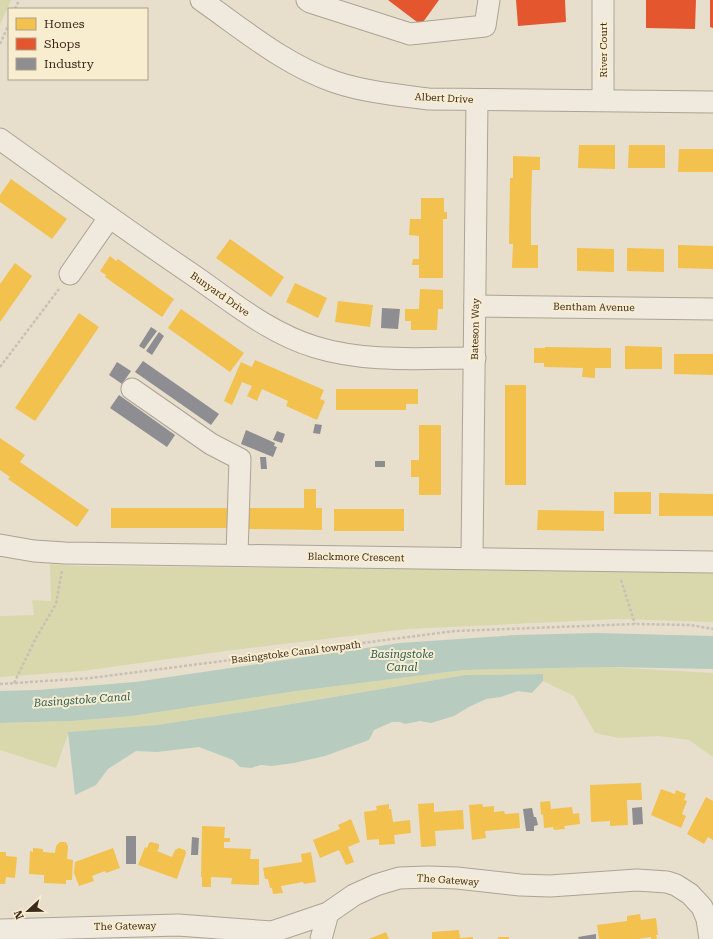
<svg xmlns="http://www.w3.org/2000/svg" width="713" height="939" viewBox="0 0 713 939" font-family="'Roboto Serif',serif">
  <rect width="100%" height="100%" fill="#e7dfcc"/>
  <!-- green -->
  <g fill="#d8d8ac">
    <path d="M0,0h11l-11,25z"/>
    <path d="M50,564l30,2 633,5v51l-95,-3 -210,10 -182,22 -144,20 -82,6v-61l34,-1 -2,-15 19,1z"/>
    <path d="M608,667l105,6v84l-24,-17 -30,-4 -40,2 -24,-5 -21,-37 -31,-15v-7l-78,1 -215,36 -94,14 -87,7 -13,36 -56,-18v-27l72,-2 60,-5 165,-25 167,-21z"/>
  </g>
  <!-- water -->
  <g fill="#b7ccbf">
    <path d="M596,633l117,3v33l-105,-2 -144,3 -167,21 -165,25 -60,5 -72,2v-32l38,-1 97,-8 265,-39 116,-8z"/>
    <path d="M543,674v7l-11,12 -14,-2 -17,6 -15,2 -17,8 -15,9 -23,7 -11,-2 -15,3 -5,-2h-8l-18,8 -5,10 -44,16 -31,7 -22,3 -11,-1 -10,3 -11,-1 -7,-7 -34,-13 -42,5 -21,-1 -28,18 -12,16 -21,10 -7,-63 88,-7 94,-14 215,-36z"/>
  </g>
  <!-- homes -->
  <g fill="#f2c14e">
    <path d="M579,145h36v24l-37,-1z"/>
    <path d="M629,145h36v23h-37z"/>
    <path d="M679,149h34v23h-35z"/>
    <path d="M513,156l27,1v13h-8l-1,42v33h7v23h-26l1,-24h-4l1,-66h3z"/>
    <path d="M11,179l56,40 -15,20 -52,-37v-7z"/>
    <path d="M421,198h23v14h3v7h-4v59h-24v-13h-7l1,-6h6v-23l-10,-1 1,-16h11z"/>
    <path d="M230,239l54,38 -13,20 -55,-39z"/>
    <path d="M678,245l35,1v23l-35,-1z"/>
    <path d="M577,248l37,1v23l-37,-1z"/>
    <path d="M627,248l37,1v23l-37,-1z"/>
    <path d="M110,256l6,5 2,-2 56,40 -12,18 -57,-40 1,-2 -6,-4z"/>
    <path d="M15,263l17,13 -32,46v-38z"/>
    <path d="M295,283l32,15 -9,20 -32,-16z"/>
    <path d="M420,289l23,1v19h-5l-1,21h-26v-9h-6v-12h14z"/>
    <path d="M338,301l35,4 -3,22 -35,-5z"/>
    <path d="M181,309l63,44 -14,19 -62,-44z"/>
    <path d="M79,313l20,14 -64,94 -20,-13z"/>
    <path d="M625,346l37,1v22h-37z"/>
    <path d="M545,347l66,1v20h-16v10l-13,-1 1,-9 -39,-1v-4h-10v-15h11z"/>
    <path d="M674,354h39v21l-39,-1z"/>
    <path d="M255,360l69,30 -4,9 5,2 -8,19 -31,-14 2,-5 -26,-12 -5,12 -10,-5 5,-10 -10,-4 -10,23 -8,-4 17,-39 11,5z"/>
    <rect x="505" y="385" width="21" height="100"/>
    <path d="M336,389h82v15h-12v6h-70z"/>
    <path d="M419,425h22v70h-22v-18h-8v-17h8z"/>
    <path d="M0,438l25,17 -5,7 69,48 -12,17 -69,-48 2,-2 -10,-7z"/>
    <path d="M304,489h12v19h6v22l-75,-1v-21h57z"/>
    <rect x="614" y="492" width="37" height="22"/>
    <path d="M659,493l54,1v22h-54z"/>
    <rect x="111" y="508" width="116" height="20"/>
    <rect x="334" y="509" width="70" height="22"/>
    <path d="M538,510l66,1v20l-67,-1z"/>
    <path d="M641,783l1,17h-15l1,25 -18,1v-5l-19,1 -1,-37z"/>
    <path d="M661,789l14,5 1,-4 10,4 -2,6 3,1 -5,13 4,2 -5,12 -30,-13z"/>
    <path d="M706,797l7,4v39l-5,-3 -4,7 -17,-10z"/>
    <path d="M550,801l1,8 21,-2 1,7 6,-1 1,11 -16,2 1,3 -11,1 -1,-3 -9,1 -1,-14 -2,1 -1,-13z"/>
    <path d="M434,803v9l29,-2 1,19 -29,2 1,15 -15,1 -3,-43z"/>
    <path d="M389,804v5h2l2,13 17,-2 1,13 -17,2 1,9 -16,1v-6l-12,1 -3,-28 13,-2 -1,-4z"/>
    <path d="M482,804l1,3 11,-1v6l10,-1 1,3 14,-1 1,15 -35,3 1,7 -14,2 -3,-35z"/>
    <path d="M351,819l9,23 -12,5 6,15 -8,3 -7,-15 -19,8 -7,-18 27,-11 -2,-4z"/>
    <path d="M202,826l23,1 -1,11h6v4h-6v6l27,1 -1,10h9v26l-28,-1 1,-6 -21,-1v10h-9v-10h-1z"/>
    <path d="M60,842h6l2,5 -1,12 6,1 -1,20h-6v4l-22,-1v-8l-15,-1 1,-23 3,1v-4l10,1v3l12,1 1,-7z"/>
    <path d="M151,842l8,2v4l-2,3 15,6 3,-7 4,-2 6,2 1,3 -9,26 -39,-14 7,-18 2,1 2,-5z"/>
    <path d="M113,848l7,20 -14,5 -1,-2 -13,5 2,5 -15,5 -5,-13 1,-11z"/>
    <path d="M0,852h6v4l11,1 -2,21 -9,-1 -1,7h-5z"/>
    <path d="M311,852l5,30 -12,2 -1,-2 -22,4 2,7 -10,1 -1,-6h-2l-2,-9h-3l-2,-11 39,-6 -1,-8z"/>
    <path d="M640,914l1,6 15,-2 2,17h-2l1,4h-6v-2l-13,2h-39l-2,-14 30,-4v-5z"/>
    <path d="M459,930l1,8 13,-1v2h-41v-7z"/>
    <path d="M386,932l3,7h-20z"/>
    <rect x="498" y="937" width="11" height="2"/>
  </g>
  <!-- shops -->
  <g fill="#e4572e">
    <path d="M388,0h51l-18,25z"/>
    <path d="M516,0h49l1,22 -48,4z"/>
    <path d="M646,0h50l-1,29 -49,-1z"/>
    <path d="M710,0h3v28l-3,-1z"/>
  </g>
  <!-- industry -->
  <g fill="#8d8d92">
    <path d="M382,308l18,1 -2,20 -17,-1z"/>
    <path d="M151,327l6,4 -13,18 -5,-3z"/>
    <path d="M159,332l5,4 -12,19 -6,-4z"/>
    <path d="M143,361l76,53 -8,11 -76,-53z"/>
    <path d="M117,362l14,9 -9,13 -13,-9z"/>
    <path d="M119,395l56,40 -8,12 -57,-39z"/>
    <path d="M315,424l7,1 -2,9 -7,-1z"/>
    <path d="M246,430l29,13 -1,3 3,1 -4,10 -32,-13z"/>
    <path d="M277,431l8,3 -3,9 -9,-3z"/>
    <path d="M260,457h6l1,12h-6z"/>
    <rect x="375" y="461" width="10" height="6"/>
    <path d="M642,807l1,17 -10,1 -1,-17z"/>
    <path d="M532,808l2,9h2l2,8 -4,1v5h-8l-3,-22z"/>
    <rect x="126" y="836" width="10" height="28"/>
    <path d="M192,837l7,1 -1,17h-7z"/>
    <path d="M596,934v5h-17l-1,-2z"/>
  </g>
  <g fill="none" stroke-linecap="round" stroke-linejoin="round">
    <!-- minor casing -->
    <g stroke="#aca395" stroke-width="23">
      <g id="minor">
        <path d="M201,0c43,30 84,65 134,82 30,10 62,13 93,17l285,3"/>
        <path d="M307,0l3,2 100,32 75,-8 4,-26"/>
        <path d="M603,100v-100"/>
        <path d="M0,139c64,46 128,92 193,136 39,27 76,58 122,72 52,16 107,11 160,11"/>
        <path d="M70,274l39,-56"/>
        <path d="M475,306l238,3"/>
        <path d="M132,389l79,55 29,15 -3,96"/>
        <path d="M0,545l34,6 31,2 648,9"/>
        <path d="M472,558l5,-458"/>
        <path d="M0,930l178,-5 94,7 56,-19 26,-18 22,-10 23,-7 29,-1 29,1 63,7 30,1 87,-6 30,2 9,3 14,9 12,13 5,12 3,20"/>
        <path d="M321,939l7,-26"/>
      </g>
    </g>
    <!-- path -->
    <g stroke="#c7c0b5" stroke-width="2.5" stroke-dasharray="3 2" stroke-linecap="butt">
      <path d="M15,9l4,-9"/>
      <path d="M0,44l9,-20"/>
      <path d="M0,367l59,-78"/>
      <path d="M621,580l14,44"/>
      <path d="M14,683l22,-45 20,-34 6,-33"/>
      <path d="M0,684l91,-6 364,-47 180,-7 56,1 22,4"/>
    </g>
    <!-- minor -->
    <use href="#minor" stroke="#efe9de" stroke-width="21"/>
  </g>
  <g text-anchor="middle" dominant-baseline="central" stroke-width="4" stroke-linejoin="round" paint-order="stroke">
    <!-- street labels -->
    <g font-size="10" fill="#3c2b1c" stroke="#f9edd0">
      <text transform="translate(603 50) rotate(-90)">River Court</text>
      <text transform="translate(444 98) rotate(3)">Albert Drive</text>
      <text transform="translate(220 294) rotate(35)">Bunyard Drive</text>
      <text transform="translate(594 307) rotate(1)">Bentham Avenue</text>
      <text transform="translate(475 329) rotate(-89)">Bateson Way</text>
      <text transform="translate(356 557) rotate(1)">Blackmore Crescent</text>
      <text transform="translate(296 652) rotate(-7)">Basingstoke Canal towpath</text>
      <text transform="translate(448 880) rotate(4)">The Gateway</text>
      <text transform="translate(125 926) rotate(-1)">The Gateway</text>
    </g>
    <!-- water labels -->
    <g font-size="11" font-style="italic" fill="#295e59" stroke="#f9edd0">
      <text x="402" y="654">Basingstoke<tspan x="402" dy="13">Canal</tspan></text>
      <text transform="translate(82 700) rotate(-4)">Basingstoke Canal</text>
    </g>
  </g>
  <!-- legend -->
  <rect x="8" y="8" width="140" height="72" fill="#f9edd0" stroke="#ad9f88"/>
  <rect x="16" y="18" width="20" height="12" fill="#f2c14e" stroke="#ad9f88"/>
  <text x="44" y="28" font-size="12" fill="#3c2b1c">Homes</text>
  <rect x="16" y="38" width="20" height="12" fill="#e4572e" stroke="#ad9f88"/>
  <text x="44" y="48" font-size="12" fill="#3c2b1c">Shops</text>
  <rect x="16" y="58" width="20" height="12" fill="#8d8d92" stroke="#ad9f88"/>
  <text x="44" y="68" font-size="12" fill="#3c2b1c">Industry</text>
  <!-- north arrow -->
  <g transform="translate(28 911) rotate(248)" stroke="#f9edd0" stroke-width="3" paint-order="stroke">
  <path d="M0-3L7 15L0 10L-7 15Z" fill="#3c2b1c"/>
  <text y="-6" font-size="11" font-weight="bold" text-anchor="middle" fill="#3c2b1c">N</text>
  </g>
</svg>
